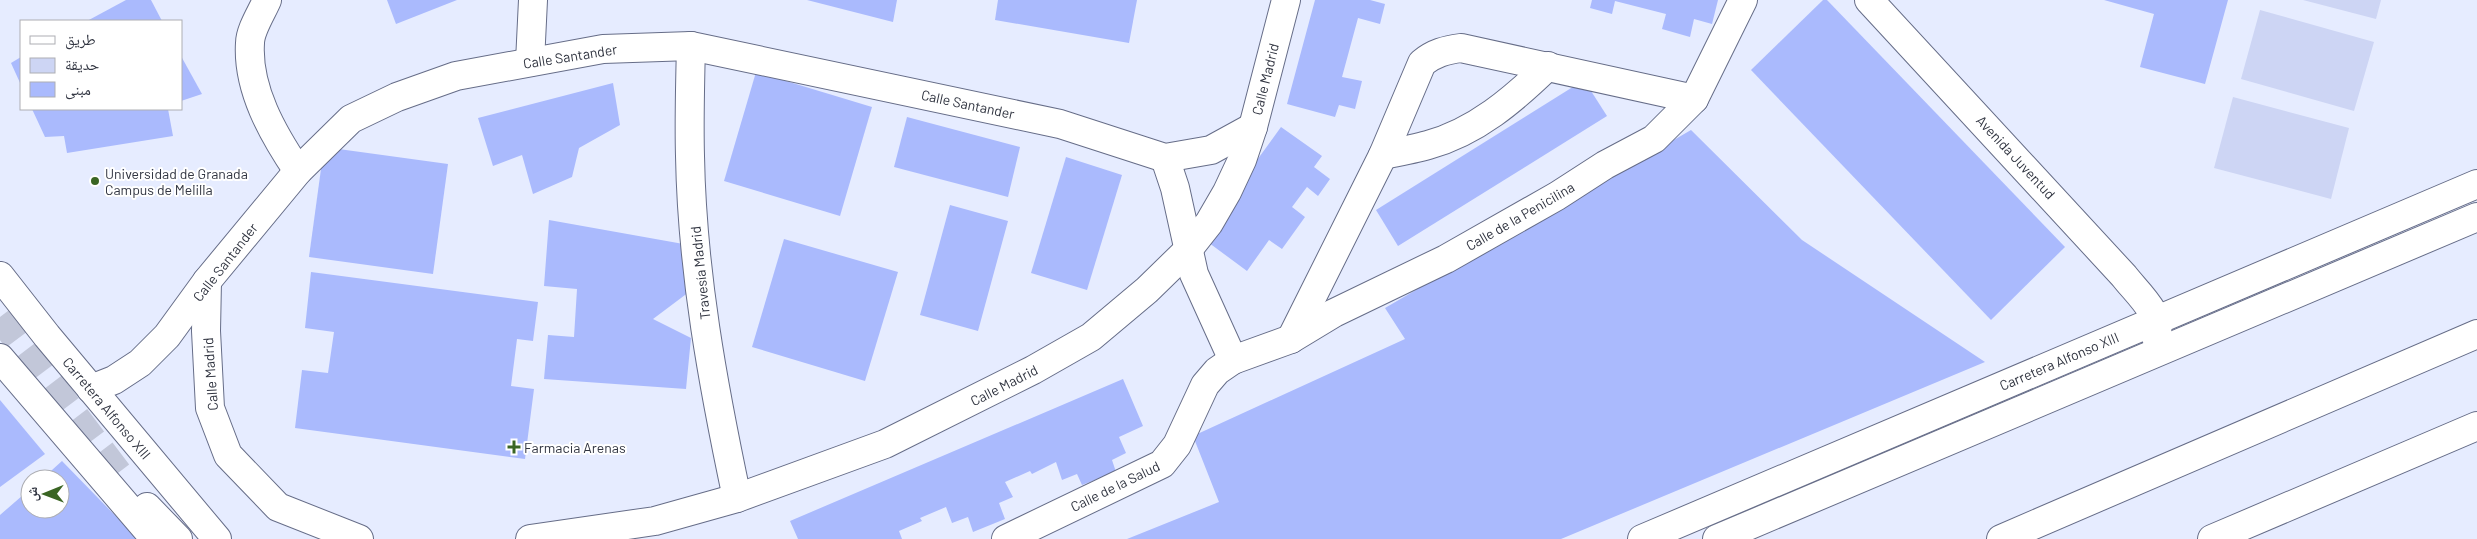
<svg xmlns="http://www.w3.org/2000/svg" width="2477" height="539" viewBox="0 0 2477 539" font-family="Barlow,'Noto Naskh Arabic',sans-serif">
  <rect width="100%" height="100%" fill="#e6ecff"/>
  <!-- green -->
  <g fill="#cdd5f4">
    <path d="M2303,0h78l-5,19z"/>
    <path d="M2260,10l114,32 -20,69 -113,-32z"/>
    <path d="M2233,97l116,31 -18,71 -117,-31z"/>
  </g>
  <!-- building -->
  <g fill="#aabafd">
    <path d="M126,0h25l11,21h-75z"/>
    <path d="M387,0h70l-61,24z"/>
    <path d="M807,0h90l-4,22z"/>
    <path d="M998,0h139l-8,43 -134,-23z"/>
    <path d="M1315,0h55l15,4 -5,20 -22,-6 -16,59 20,4 -7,28 -16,-4 -4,12 -48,-13z"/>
    <path d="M1592,0h126l-6,24 -18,-5 -4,18 -28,-8 4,-15 -51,-13 -3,13 -22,-6z"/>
    <path d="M1823,0h4l238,247 -74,73 -240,-250z"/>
    <path d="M2104,0h124l-23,84 -65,-17 14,-53z"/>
    <path d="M181,56l21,38 -21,7z"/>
    <path d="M21,57v28l-10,-22z"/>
    <path d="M756,72l116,35 -32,109 -116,-35z"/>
    <path d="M1584,80l23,36 -209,130 -22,-36z"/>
    <path d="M613,83l7,42 -41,23 -7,29 -39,17 -11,-39 -29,11 -15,-48z"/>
    <path d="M32,109h136l5,27 -106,17 -3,-17 -19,1z"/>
    <path d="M907,117l113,30 -12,50 -114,-30z"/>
    <path d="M1281,127l41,29 -8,11 16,12 -12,17 -11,-9 -15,20 13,10 -23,32 -13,-9 -22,31 -46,-34z"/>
    <path d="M1691,130l111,110 183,122 -424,177h-434l92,-37 -26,-66 212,-97 -20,-31z"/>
    <path d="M324,147l124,17 -15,110 -124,-17z"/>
    <path d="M1066,157l56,18 -35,115 -56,-17z"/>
    <path d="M950,205l58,16 -30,110 -58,-16z"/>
    <path d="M549,220l140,25v47l-36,27 38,19 -5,51 -142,-10 4,-44 26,2 3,-48 -33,-3z"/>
    <path d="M784,239l114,33 -33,109 -113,-34z"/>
    <path d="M311,272l227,30 -5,39 -16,-2 -6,47 23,3 -9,70 -230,-31 7,-58 26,3 6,-41 -29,-4z"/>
    <path d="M1123,379l20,47 -24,11 7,16 -14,7 4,12 -34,13 -5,-11 -15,6 -6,-18 -24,12 -2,-3 -25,11 8,15 -14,6 6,16 -32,13 -5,-15 -16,6 -6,-16 -26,11 2,3 -23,10 3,8h-104l-8,-18z"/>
    <path d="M0,400l45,54 -45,33z"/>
    <path d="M62,461l76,78h-138v-24l30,-26v20h30v-30h-18z"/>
  </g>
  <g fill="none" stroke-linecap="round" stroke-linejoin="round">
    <!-- minor-tunnel -->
    <path stroke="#c2c7d9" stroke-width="28" stroke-dasharray="28 14" stroke-linecap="butt" d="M0,317l118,156"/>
    <!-- minor casing -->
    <g stroke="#666d88" stroke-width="30">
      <g id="minor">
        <path d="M267,0c-5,12 -17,30 -17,43 -3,46 23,91 48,128"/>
        <path d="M1869,0l255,276c12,16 40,39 32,61"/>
        <path d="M691,46c-1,37 -2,74 -1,110 2,115 23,229 47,342"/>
        <path d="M530,62l3,-62"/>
        <path d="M1383,155c15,-3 31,-6 45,-10 48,-13 86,-46 120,-79"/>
        <path d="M1165,158l10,30 19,86 39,86"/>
        <path d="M0,276l47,60 170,203"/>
        <path d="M207,281l-1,50 4,77 18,47 50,52 81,32"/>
        <path d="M1291,339l92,-184 39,-92c12,-10 24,-13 39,-15l233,51"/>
        <path d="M0,358l155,181"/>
        <path d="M91,389l23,-9 26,-17 27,-27 40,-55 91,-110 53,-52 46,-22 59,-21 147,-27 88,-3 369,78 105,34 46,-8 42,-23"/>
        <path d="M147,507l31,32"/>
        <path d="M530,539l125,-18 82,-23 148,-54 148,-74 58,-33 56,-47 40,-39 22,-28 18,-31 15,-32 11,-33 33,-127"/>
        <path d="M1006,539l156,-75 15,-19 28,-60 12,-14 16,-11 58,-21 43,-26 112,-54 111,-63 48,-31 49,-26 40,-40 49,-99"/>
        <path d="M1642,539l835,-355"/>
        <path d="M1717,539l760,-322"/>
        <path d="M2001,539l476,-205"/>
        <path d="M2212,539l265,-113"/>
      </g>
    </g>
    <!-- minor -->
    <use href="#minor" stroke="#fff" stroke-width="28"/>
  </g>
  <!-- markers -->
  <g fill="#3a6523" stroke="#fff" stroke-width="2">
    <circle cx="95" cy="181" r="5"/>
    <path d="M511.5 439.5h5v5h5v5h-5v5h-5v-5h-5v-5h5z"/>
  </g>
  <g text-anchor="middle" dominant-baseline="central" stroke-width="4" stroke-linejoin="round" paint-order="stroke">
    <!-- street labels -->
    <g font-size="14" fill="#313541" stroke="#fff">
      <text transform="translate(570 56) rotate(-9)">Calle Santander</text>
      <text transform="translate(1265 79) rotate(-76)">Calle Madrid</text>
      <text transform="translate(968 104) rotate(12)">Calle Santander</text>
      <text transform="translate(2016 157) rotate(47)">Avenida Juventud</text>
      <text transform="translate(1520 216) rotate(-30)">Calle de la Penicilina</text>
      <text transform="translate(225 262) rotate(-52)">Calle Santander</text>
      <text transform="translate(700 273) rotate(-96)">Travesía Madrid</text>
      <text transform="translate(2059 361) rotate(-23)">Carretera Alfonso XIII</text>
      <text transform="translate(210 374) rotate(-94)">Calle Madrid</text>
      <text transform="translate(1004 385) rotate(-27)">Calle Madrid</text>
      <text transform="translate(107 408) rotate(50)">Carretera Alfonso XIII</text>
      <text transform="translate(1115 486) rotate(-26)">Calle de la Salud</text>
    </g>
    <!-- poi labels -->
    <g font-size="14" fill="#313541" stroke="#fff" text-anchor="start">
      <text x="105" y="173">Universidad de Granada<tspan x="105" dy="16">Campus de Melilla</tspan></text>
      <text x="524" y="447">Farmacia Arenas</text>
    </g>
  </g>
  <!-- legend -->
  <rect x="20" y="20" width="162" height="90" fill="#ffffff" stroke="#adaeb3"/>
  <rect x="30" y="36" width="25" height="8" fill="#ffffff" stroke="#adaeb3"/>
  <text x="65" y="45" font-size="15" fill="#313541">طريق</text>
  <rect x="30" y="58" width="25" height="15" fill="#cdd5f4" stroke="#adaeb3"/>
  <text x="65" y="70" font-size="15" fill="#313541">حديقة</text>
  <rect x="30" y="82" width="25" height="15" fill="#aabafd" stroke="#adaeb3"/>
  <text x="65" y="95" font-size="15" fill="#313541">مبنى</text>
  <!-- north arrow -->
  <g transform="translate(45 494) rotate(269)"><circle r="24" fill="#ffffff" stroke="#adaeb3"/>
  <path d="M0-4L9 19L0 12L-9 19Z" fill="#3a6523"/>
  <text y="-8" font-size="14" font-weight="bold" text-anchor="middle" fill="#313541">ش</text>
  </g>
</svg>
